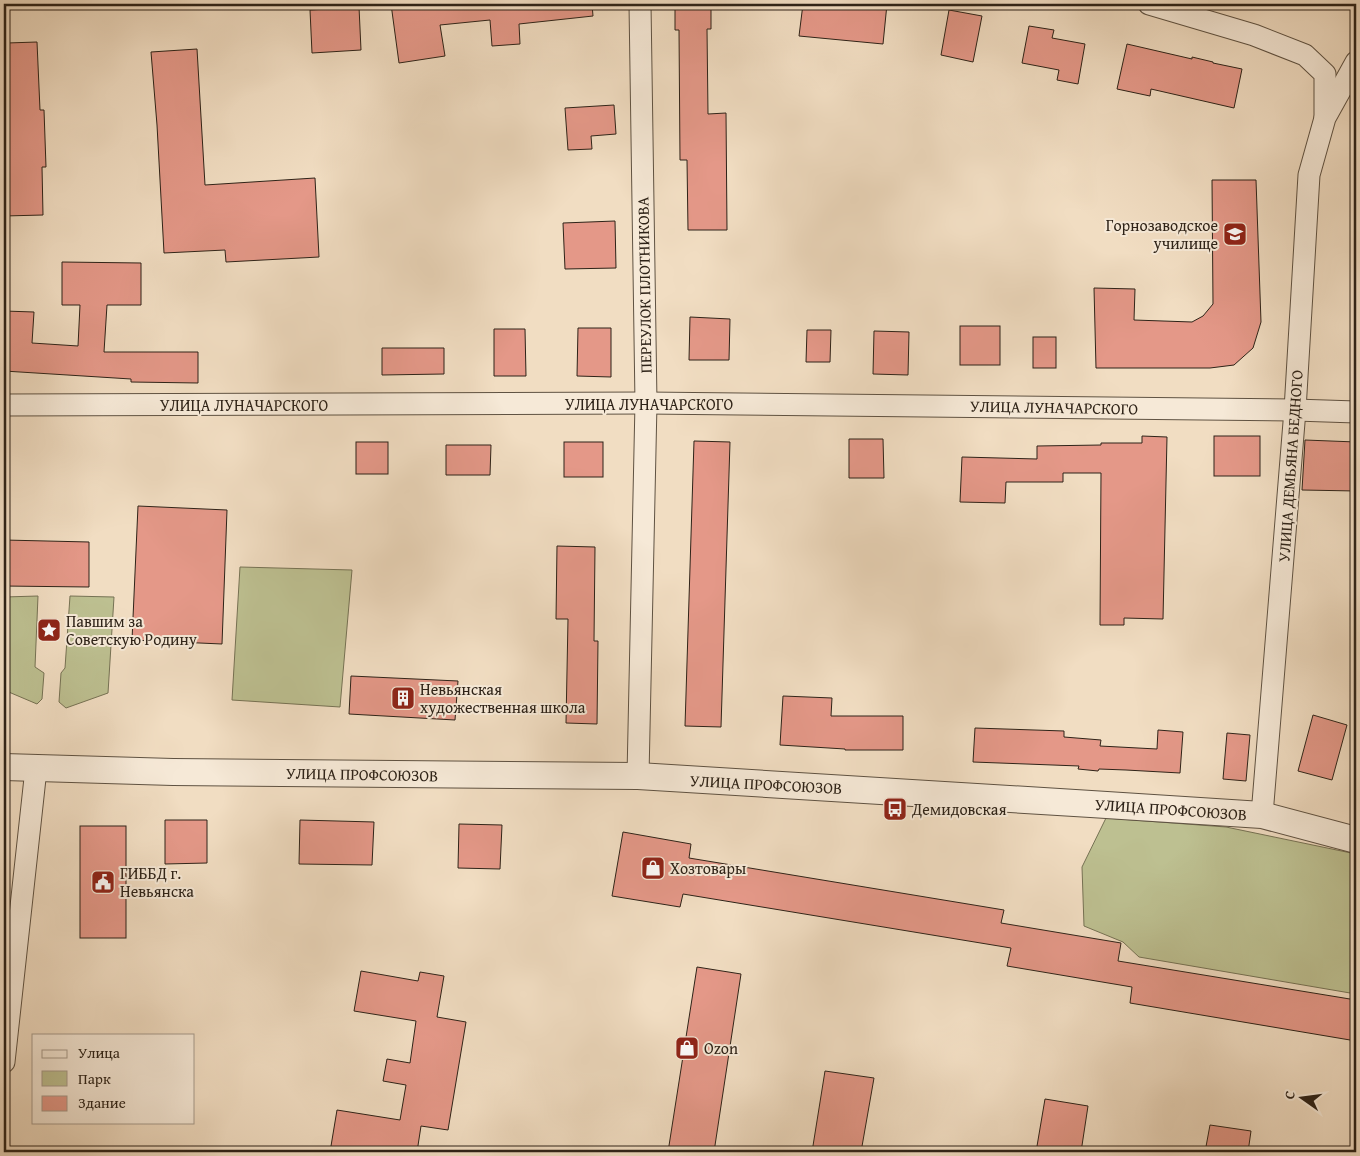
<svg xmlns="http://www.w3.org/2000/svg" width="1360" height="1156" viewBox="0 0 1360 1156" font-family="'Gentium Book Plus',serif">
  <rect width="100%" height="100%" fill="#f1ddc2"/>
  <filter id="stains"><feTurbulence type="fractalNoise" baseFrequency=".004" numOctaves="4"/><feColorMatrix values="0 0 0 0 .2 0 0 0 0 .09 0 0 0 0 .02 0 0 0 .5 -.17"/></filter>
  <radialGradient id="worn" r=".72"><stop offset=".6" stop-color="#630" stop-opacity="0"/><stop offset="1" stop-color="#630" stop-opacity=".3"/></radialGradient>
  <!-- green -->
  <g fill="#bdc091" stroke="#767254">
    <path d="M240,567l112,3 -12,137 -108,-7z"/>
    <path d="M38,596l-3,71 9,6 -2,26 -5,5 -33,-14v-93z"/>
    <path d="M70,596l44,1 -6,96 -42,15 -7,-6 2,-29 4,-5z"/>
    <path d="M1106,818l120,9 130,27v140l-217,-37 -16,-15 -39,-16 -2,-59z"/>
  </g>
  <!-- building -->
  <g fill="#e49888" stroke="#2e2318">
    <path d="M391,4h201l1,12 -74,8 1,20 -28,2 -2,-26 -50,5 5,31 -46,7z"/>
    <path d="M675,4h36v25h-4l1,85 18,-1 1,117h-39l-1,-70h-7l-1,-130h-4z"/>
    <path d="M803,4h84l-4,40 -84,-8z"/>
    <path d="M359,7l2,43 -49,3 -2,-43z"/>
    <path d="M949,10l33,6 -9,46 -32,-7z"/>
    <path d="M1029,26l25,4 -2,8 33,6 -7,40 -21,-4 2,-10 -37,-7z"/>
    <path d="M37,42l3,68h4l2,57h-4l1,48 -39,1v-105h5l-2,-68z"/>
    <path d="M1127,44l65,15v-2l21,5v1l29,6 -8,39 -83,-19 -1,7 -33,-7z"/>
    <path d="M197,49l8,136 110,-7 4,79 -93,5 -1,-12 -61,3 -7,-128 -6,-73z"/>
    <path d="M614,105l2,29 -25,2 1,13 -24,1 -3,-42z"/>
    <path d="M1212,180h44l5,142 -8,26 -19,17 -24,3h-114l-2,-80 41,1 -1,31 58,2 11,-6 10,-12z"/>
    <path d="M615,221l1,47 -51,1 -2,-46z"/>
    <path d="M62,262l79,1v42h-34l-3,47h94v31l-67,-1v-3l-127,-8v-60l30,1 -2,31 46,3 2,-41h-18z"/>
    <path d="M690,317l40,2 -1,41h-40z"/>
    <rect x="960" y="326" width="40" height="39"/>
    <path d="M578,328h33v49l-34,-1z"/>
    <path d="M494,329h31l1,47h-32z"/>
    <path d="M807,330h24l-1,32h-24z"/>
    <path d="M874,331l35,1 -1,43 -35,-1z"/>
    <rect x="1033" y="337" width="23" height="31"/>
    <path d="M382,348h62v26l-62,1z"/>
    <path d="M1142,436l25,1 -4,182 -39,-1v7h-24l1,-152h-38v9h-57l-1,21 -45,-1 2,-45 75,2v-13l64,-1v-2h41z"/>
    <rect x="1214" y="436" width="46" height="40"/>
    <path d="M849,439h34l1,39h-35z"/>
    <path d="M1305,440l51,2v49l-54,-1z"/>
    <path d="M694,441l36,1 -9,285 -36,-1z"/>
    <rect x="356" y="442" width="32" height="32"/>
    <rect x="564" y="442" width="39" height="35"/>
    <path d="M446,445h45l-1,30h-44z"/>
    <path d="M138,506l89,4 -5,134 -90,-4z"/>
    <path d="M4,540l85,2v45l-85,-1z"/>
    <path d="M557,546l38,1 -1,94h4l-1,83 -31,-1 2,-104h-12z"/>
    <path d="M351,676l107,5 -3,39 -106,-6z"/>
    <path d="M783,696l49,2 -1,18h72v34h-58v-1l-65,-4z"/>
    <path d="M1313,715l34,10 -15,55 -34,-9z"/>
    <path d="M975,728l89,3v6l37,3 -1,6 57,3 1,-19 25,2 -3,41 -54,-3 -27,-1 -1,2 -20,-2 1,-3 -106,-4z"/>
    <path d="M1227,733l23,2 -4,46 -23,-2z"/>
    <path d="M165,820h42v43l-42,1z"/>
    <path d="M300,820l74,2 -2,43 -73,-1z"/>
    <path d="M459,824l43,1 -2,44 -42,-1z"/>
    <rect x="80" y="826" width="46" height="112"/>
    <path d="M623,832l68,12 -2,14 315,52 -3,13 120,20 -3,18 238,39v41l-226,-38 2,-16 -125,-21 4,-18 -328,-54 -3,13 -68,-11z"/>
    <path d="M697,967l44,7 -27,178h-46z"/>
    <path d="M361,971l57,10 2,-9 24,4 -7,41 29,5 -18,108 -27,-4 -4,26h-87l7,-42 63,10 6,-35 -23,-4 4,-22 23,4 6,-42 -62,-10z"/>
    <path d="M825,1071l49,7 -13,74h-49z"/>
    <path d="M1045,1099l43,7 -7,46h-45z"/>
    <path d="M1210,1125l41,6 -3,21h-43z"/>
  </g>
  <g fill="none" stroke-linecap="round" stroke-linejoin="round">
    <!-- minor casing -->
    <g stroke="#5f5242" stroke-width="23">
      <g id="minor">
        <path d="M1149,4l105,31 51,20 20,19v43"/>
        <path d="M4,405l642,-2 649,7 61,2"/>
        <path d="M638,776l8,-373 -6,-399"/>
        <path d="M1262,815l33,-405 14,-235 16,-57 31,-56"/>
        <path d="M4,1062l32,-293"/>
      </g>
    </g>
    <!-- tertiary casing -->
    <g stroke="#5f5242" stroke-width="28">
      <path id="tertiary" d="M4,767l169,5 465,4 453,28 171,11 94,25"/>
    </g>
    <!-- minor -->
    <use href="#minor" stroke="#f6e9d7" stroke-width="21"/>
    <!-- tertiary -->
    <use href="#tertiary" stroke="#f6e9d7" stroke-width="26"/>
  </g>
  <!-- icons -->
  <defs>
    <g id="university-square" transform="scale(1.25)"><rect x="-9" y="-9" width="18" height="18" rx="4" fill="#8f2418" stroke="#f6e9d7"/><path d="M0-5L7-2L0 1L-7-2ZM-4 1L0 2.5L4 1V4Q0 6-4 4Z" fill="#fff"/></g>
    <g id="sight-square" transform="scale(1.25)"><rect x="-9" y="-9" width="18" height="18" rx="4" fill="#8f2418" stroke="#f6e9d7"/><path d="M0-6L1.8-2.2L6-1.7L2.9 1.2L3.7 5.4L0 3.3L-3.7 5.4L-2.9 1.2L-6-1.7L-1.8-2.2Z" fill="#fff"/></g>
    <g id="building-square" transform="scale(1.25)"><rect x="-9" y="-9" width="18" height="18" rx="4" fill="#8f2418" stroke="#f6e9d7"/><path d="M-4-6H4V6H1V3H-1V6H-4ZM-2.5-4.3h1.7v1.8h-1.7ZM.8-4.3h1.7v1.8H.8ZM-2.5-1h1.7V.8h-1.7ZM.8-1h1.7V.8H.8Z" fill="#fff"/></g>
    <g id="bus-square" transform="scale(1.25)"><rect x="-9" y="-9" width="18" height="18" rx="4" fill="#8f2418" stroke="#f6e9d7"/><path d="M-5-6H5V4H4V6H2V4H-2V6H-4V4H-5ZM-3.5-4V0h7V-4ZM-3.5 1.2v1.5H-2V1.2ZM2 1.2v1.5H3.5V1.2Z" fill="#fff"/></g>
    <g id="shop-square" transform="scale(1.25)"><rect x="-9" y="-9" width="18" height="18" rx="4" fill="#8f2418" stroke="#f6e9d7"/><path d="M-5-2.5h2.3a2.7 3.5 0 0 1 5.4 0H5L5.5 6h-11ZM-1.5-2.5h3a1.5 2.3 0 0 0-3 0Z" fill="#fff"/></g>
    <g id="civic-square" transform="scale(1.25)"><rect x="-9" y="-9" width="18" height="18" rx="4" fill="#8f2418" stroke="#f6e9d7"/><path d="M-.6-6.5H3V-4.5H.6V-3L4-1V1h2V6H-6V1h2V-1L-.6-3ZM-1.2 2.5V6h2.4V2.5Z" fill="#fff"/></g>
  </defs>
  <g fill-rule="evenodd">
    <use href="#university-square" x="1235" y="234"/>
    <use href="#sight-square" x="49" y="630"/>
    <use href="#building-square" x="403" y="698"/>
    <use href="#bus-square" x="895" y="809"/>
    <use href="#shop-square" x="653" y="868"/>
    <use href="#civic-square" x="103" y="882"/>
    <use href="#shop-square" x="687" y="1048"/>
  </g>
  <g text-anchor="middle" dominant-baseline="central" stroke-width="4" stroke-linejoin="round" paint-order="stroke">
    <!-- poi labels -->
    <g font-size="16" fill="#2e2318" stroke="#f6e9d7" text-anchor="start">
      <text x="1218" y="225" text-anchor="end">Горнозаводское<tspan x="1218" dy="18">училище</tspan></text>
      <text x="66" y="621">Павшим за<tspan x="66" dy="18">Советскую Родину</tspan></text>
      <text x="420" y="689">Невьянская<tspan x="420" dy="18">художественная школа</tspan></text>
      <text x="912" y="809">Демидовская</text>
      <text x="670" y="868">Хозтовары</text>
      <text x="120" y="873">ГИББД г.<tspan x="120" dy="18">Невьянска</tspan></text>
      <text x="704" y="1048">Ozon</text>
    </g>
    <!-- street labels -->
    <g font-size="16" fill="#2e2318" stroke="#f6e9d7">
      <text transform="translate(644 285) rotate(-91)">ПЕРЕУЛОК ПЛОТНИКОВА</text>
      <text x="649" y="404">УЛИЦА ЛУНАЧАРСКОГО</text>
      <text x="244" y="405">УЛИЦА ЛУНАЧАРСКОГО</text>
      <text transform="translate(1054 407) rotate(1)">УЛИЦА ЛУНАЧАРСКОГО</text>
      <text transform="translate(1290 466) rotate(-86)">УЛИЦА ДЕМЬЯНА БЕДНОГО</text>
      <text transform="translate(362 774) rotate(1)">УЛИЦА ПРОФСОЮЗОВ</text>
      <text transform="translate(766 784) rotate(3)">УЛИЦА ПРОФСОЮЗОВ</text>
      <text transform="translate(1171 809) rotate(4)">УЛИЦА ПРОФСОЮЗОВ</text>
    </g>
  </g>
  <!-- margin -->
  <rect width="1360" height="1156" fill="none" stroke="#f1ddc2" stroke-width="20"/>
  <rect x="5" y="5" width="1350" height="1146" fill="none" stroke="#2e2318" stroke-width="2.5"/>
  <rect x="10" y="10" width="1340" height="1136" fill="none" stroke="#2e2318"/>
  <!-- legend -->
  <rect x="32" y="1034" width="162" height="90" fill="#f6e9d7" stroke="#a69a8b"/>
  <rect x="42" y="1050" width="25" height="8" fill="#f6e9d7" stroke="#a69a8b"/>
  <text x="78" y="1058" font-size="15" fill="#2e2318">Улица</text>
  <rect x="42" y="1071" width="25" height="15" fill="#bdc091" stroke="#a69a8b"/>
  <text x="78" y="1084" font-size="15" fill="#2e2318">Парк</text>
  <rect x="42" y="1096" width="25" height="15" fill="#e49888" stroke="#a69a8b"/>
  <text x="78" y="1108" font-size="15" fill="#2e2318">Здание</text>
  <!-- north arrow -->
  <g transform="translate(1302 1098) rotate(284)" stroke="#f6e9d7" stroke-width="4" paint-order="stroke">
  <path d="M0-4L9 19L0 12L-9 19Z" fill="#2e2318"/>
  <text y="-8" font-size="14" font-weight="bold" text-anchor="middle" fill="#2e2318">С</text>
  </g>
  <rect width="100%" height="100%" filter="url(#stains)"/>
  <rect width="100%" height="100%" fill="url(#worn)"/>
</svg>
